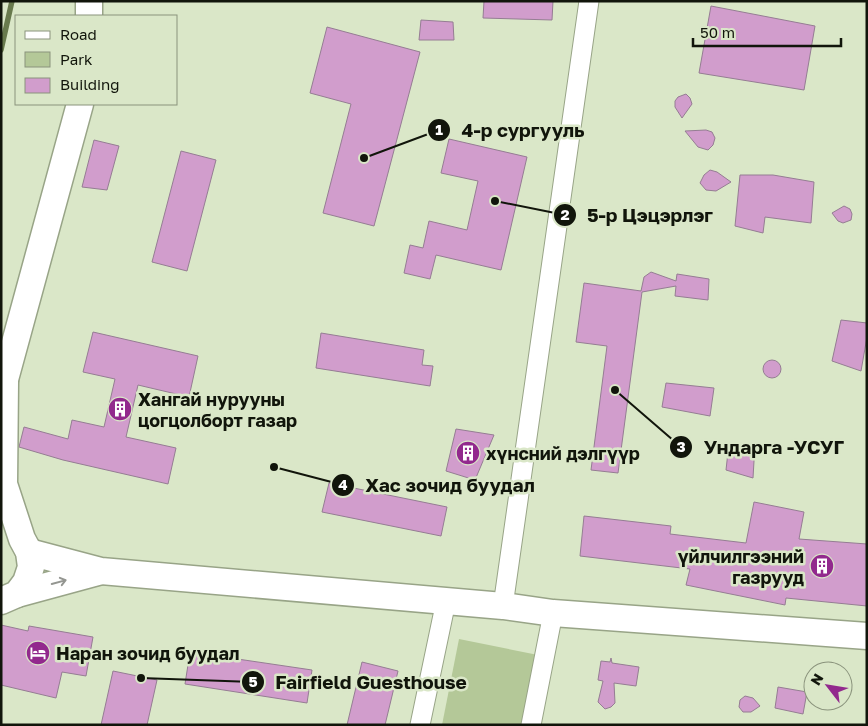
<svg xmlns="http://www.w3.org/2000/svg" width="868" height="726" viewBox="0 0 868 726" font-family="'Golos Text',sans-serif">
  <rect width="100%" height="100%" fill="#dae7c8"/>
  <!-- green -->
  <path fill="#b4c898" d="M459,639l84,17 -14,69h-87z"/>
  <g fill="none" stroke-linecap="round" stroke-linejoin="round">
    <!-- stream -->
    <path stroke="#687a4d" stroke-width="5.5" d="M1,50l11,-49"/>
  </g>
  <!-- building -->
  <g fill="#d19dcc" stroke="#957d93">
    <path d="M484,1h69l-1,19 -69,-2z"/>
    <path d="M711,6l104,20 -11,64 -105,-17z"/>
    <path d="M421,20l32,2 1,18h-35z"/>
    <path d="M327,27l93,25 -46,174 -51,-13 28,-109 -41,-11z"/>
    <path d="M686,94l4,4 2,6 -10,14 -7,-11v-6l3,-4z"/>
    <path d="M706,130l6,2 3,6 -2,7 -5,5 -10,-3 -13,-16z"/>
    <path d="M449,139l78,18 -26,113 -65,-15 -6,24 -26,-6 6,-28 13,3 6,-27 38,9 11,-49 -37,-8z"/>
    <path d="M94,140l25,6 -12,44 -25,-3z"/>
    <path d="M181,151l35,9 -29,111 -35,-9z"/>
    <path d="M710,170l7,2 14,10 -15,9 -10,-1 -6,-7 4,-8z"/>
    <path d="M740,175h33l41,7 -3,41 -46,-6 -2,16 -28,-7z"/>
    <path d="M844,206l6,3 2,5 -1,6 -8,3 -5,-2 -6,-8z"/>
    <path d="M651,272l25,9 1,-7 32,5 -1,21 -33,-4 1,-10 -34,6 -24,181 -27,-3 16,-124 -31,-4 8,-59 57,8 3,-14z"/>
    <path d="M841,320l26,3v14l-6,34 -29,-10z"/>
    <path d="M93,332l105,24 -9,41 -51,-12 -12,52 50,11 -8,36 -105,-24 -44,-13 5,-20 44,12 4,-19 32,7 11,-48 -32,-7z"/>
    <path d="M321,333l103,17 -2,15 11,1 -3,20 -114,-18z"/>
    <circle cx="772" cy="369" r="9"/>
    <path d="M666,383l48,5 -4,28 -48,-9z"/>
    <path d="M456,429l38,6 -19,45 -29,-9z"/>
    <path d="M729,443l26,1 -2,34 -27,-8z"/>
    <path d="M329,483l118,24 -6,29 -119,-24z"/>
    <path d="M754,502l50,10 -5,27 68,5v62l-81,-8 -1,7 -99,-20 4,-16 -110,-13 4,-40 87,10 -1,8 76,9z"/>
    <path d="M1,625l27,6 1,-5 64,11 -7,39 -24,-4 -6,26 -55,-13z"/>
    <path d="M190,652l122,18 -5,33 -122,-19z"/>
    <path d="M611,658l1,5 27,4 -3,19 -22,-3 1,20 -4,4 -6,2 -7,-7 5,-21 -5,-1 3,-19 9,1z"/>
    <path d="M362,662l36,9 -13,54h-38z"/>
    <path d="M113,671l44,9 -10,45h-46z"/>
    <path d="M778,687l29,5 -4,22 -28,-6z"/>
    <path d="M745,696l8,2 7,8 -9,6h-8l-4,-5 1,-7z"/>
  </g>
  <g fill="none" stroke-linecap="round" stroke-linejoin="round">
    <!-- street casing -->
    <g stroke="#98a487" stroke-width="21">
      <g id="street">
        <path d="M503,606l86,-605"/>
        <path d="M420,725l26,-124"/>
        <path d="M531,725l22,-112"/>
      </g>
    </g>
    <!-- secondary casing -->
    <g stroke="#98a487" stroke-width="29">
      <g id="secondary">
        <path d="M89,16v-15"/>
        <path d="M1,394l79,-290"/>
        <path d="M29,552l72,19 402,35 50,7 314,23"/>
        <path d="M17,594l81,-22"/>
        <path d="M1,601l16,-7 9,-12 5,-15 -2,-15 -7,-13 -18,-55 1,-102"/>
      </g>
    </g>
    <!-- street -->
    <use href="#street" stroke="#fff" stroke-width="19"/>
    <!-- secondary -->
    <use href="#secondary" stroke="#fff" stroke-width="26"/>
  </g>
  <!-- one-way arrows -->
  <defs><path id="oneway-shaft" d="M-6 0H5M1.5-3L5.5 0L1.5 3" fill="none" stroke-width="1.6" stroke-linecap="round" stroke-linejoin="round" transform="scale(1.25)"/></defs>
  <use stroke="#949691" href="#oneway-shaft" transform="translate(59 582) rotate(-15)"/>
  <!-- icons -->
  <defs>
    <g id="building-disc" transform="scale(1.25)"><circle r="9.5" fill="#92298d" stroke="#dae7c8"/><path d="M-4-6H4V6H1V3H-1V6H-4ZM-2.5-4.3h1.7v1.8h-1.7ZM.8-4.3h1.7v1.8H.8ZM-2.5-1h1.7V.8h-1.7ZM.8-1h1.7V.8H.8Z" fill="#fff"/></g>
    <g id="hotel-disc" transform="scale(1.25)"><circle r="9.5" fill="#92298d" stroke="#dae7c8"/><path d="M-6-4.5h1.5V1H6V5H4.5V3h-9V5H-6ZM-4 0a1.8 1.8 0 1 1 3.6 0ZM.5 0V-2.5h3Q6-2.5 6 0Z" fill="#fff"/></g>
  </defs>
  <g fill-rule="evenodd">
    <use href="#building-disc" x="120" y="409"/>
    <use href="#building-disc" x="468" y="453"/>
    <use href="#building-disc" x="822" y="566"/>
    <use href="#hotel-disc" x="38" y="653"/>
  </g>
  <g text-anchor="middle" dominant-baseline="central" stroke-width="5" stroke-linejoin="round" paint-order="stroke">
    <!-- poi labels -->
    <g font-size="18" font-weight="bold" fill="#11150b" stroke="#dae7c8" text-anchor="start">
      <text x="138" y="399">Хангай нурууны<tspan x="138" dy="21">цогцолборт газар</tspan></text>
      <text x="486" y="453">хүнсний дэлгүүр</text>
      <text x="804" y="556" text-anchor="end">үйлчилгээний<tspan x="804" dy="21">газрууд</tspan></text>
      <text x="56" y="653">Наран зочид буудал</text>
    </g>
  </g>
  <!-- callouts -->
  <path fill="none" stroke="#11150b" stroke-width="2" d="M364 158L439 130M495 201L565 215M615 390L681 447M274 467L343 485M141 678L253 682"/>
  <g fill="#11150b" stroke="#dae7c8" stroke-width="2">
    <circle cx="364" cy="158" r="5"/>
    <circle cx="495" cy="201" r="5"/>
    <circle cx="615" cy="390" r="5"/>
    <circle cx="274" cy="467" r="5"/>
    <circle cx="141" cy="678" r="5"/>
    <circle cx="439" cy="130" r="12"/>
    <circle cx="565" cy="215" r="12"/>
    <circle cx="681" cy="447" r="12"/>
    <circle cx="343" cy="485" r="12"/>
    <circle cx="253" cy="682" r="12"/>
  </g>
  <g font-size="15" text-anchor="middle" font-weight="bold" fill="#fff">
    <text x="439" y="135">1</text>
    <text x="565" y="220">2</text>
    <text x="681" y="452">3</text>
    <text x="343" y="490">4</text>
    <text x="253" y="687">5</text>
  </g>
  <g font-size="19" text-anchor="middle" font-weight="bold" fill="#11150b" stroke="#dae7c8" stroke-width="5" stroke-linejoin="round" paint-order="stroke">
    <text x="523" y="137">4-р сургууль</text>
    <text x="650" y="222">5-р Цэцэрлэг</text>
    <text x="774" y="454">Ундарга -УСУГ</text>
    <text x="450" y="492">Хас зочид буудал</text>
    <text x="371" y="689">Fairfield Guesthouse</text>
  </g>
  <!-- border -->
  <rect width="868" height="726" fill="none" stroke="#11150b" stroke-width="5"/>
  <!-- legend -->
  <rect x="15" y="15" width="162" height="90" fill="#dae7c8" stroke="#8a937c"/>
  <rect x="25" y="31" width="25" height="8" fill="#ffffff" stroke="#8a937c"/>
  <text x="60" y="40" font-size="15" fill="#11150b">Road</text>
  <rect x="25" y="52" width="25" height="15" fill="#b4c898" stroke="#8a937c"/>
  <text x="60" y="65" font-size="15" fill="#11150b">Park</text>
  <rect x="25" y="78" width="25" height="15" fill="#d19dcc" stroke="#8a937c"/>
  <text x="60" y="90" font-size="15" fill="#11150b">Building</text>
  <!-- north arrow -->
  <g transform="translate(828 686) rotate(301)"><circle r="24" fill="#dae7c8" stroke="#8a937c"/>
  <path d="M0-4L9 19L0 12L-9 19Z" fill="#92298d"/>
  <text y="-8" font-size="14" font-weight="bold" text-anchor="middle" fill="#11150b">N</text>
  </g>
  <!-- scale -->
  <path d="M693 38v8h148v-8" fill="none" stroke="#11150b" stroke-width="2.5"/>
  <text x="700" y="38" font-size="15" fill="#11150b" stroke="#dae7c8" stroke-width="4" paint-order="stroke">50 m</text>
</svg>
